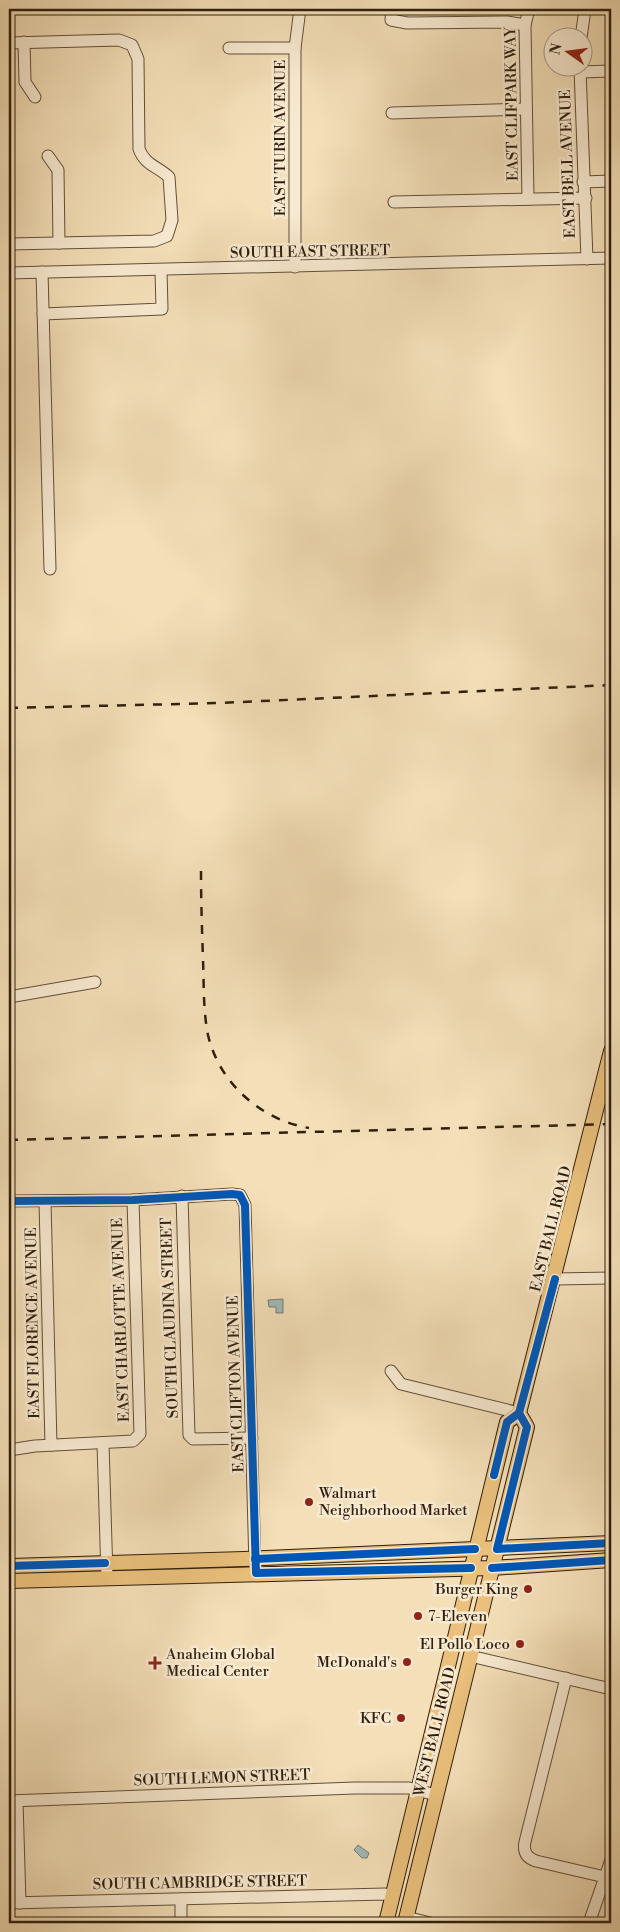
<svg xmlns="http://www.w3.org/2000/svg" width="620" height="1932" viewBox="0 0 620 1932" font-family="'Libre Bodoni',serif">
  <rect width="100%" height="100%" fill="#f4dfb8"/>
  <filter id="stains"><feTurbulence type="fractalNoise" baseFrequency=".004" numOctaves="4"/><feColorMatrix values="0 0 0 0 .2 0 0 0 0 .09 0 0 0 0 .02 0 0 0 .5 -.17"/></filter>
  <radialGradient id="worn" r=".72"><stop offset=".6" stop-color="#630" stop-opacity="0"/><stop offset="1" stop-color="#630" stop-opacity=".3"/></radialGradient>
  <!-- water -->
  <g fill="#a1baba" stroke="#747c75">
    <path d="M283,1299v14h-7v-6h-7l-1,-7z"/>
    <path d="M358,1845l11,8 -2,5h-5l-8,-8z"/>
  </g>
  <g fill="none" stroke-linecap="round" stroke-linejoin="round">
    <!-- minor casing -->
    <g stroke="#614f38" stroke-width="13">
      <g id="minor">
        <path d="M392,9l-1,11 16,3 100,-1 18,3"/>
        <path d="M581,38l4,-29"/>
        <path d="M24,42l1,40 10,15"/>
        <path d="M9,43l110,-3 13,5 6,14 1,90c6,16 18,17 30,28l3,43 -5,16 -13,5 -145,3"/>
        <path d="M229,48h66"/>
        <path d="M580,68l7,191"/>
        <path d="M580,72l31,-1"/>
        <path d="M392,113l134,-4"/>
        <path d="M48,156l10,14 1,73"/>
        <path d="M583,182l28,-1"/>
        <path d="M528,199l-3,-174 4,-16"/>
        <path d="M394,202l192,-4"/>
        <path d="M295,267v-219l5,-39"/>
        <path d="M42,272l8,297"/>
        <path d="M9,273l602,-15"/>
        <path d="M43,314l119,-5 -1,-39"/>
        <path d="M9,997l86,-15"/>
        <path d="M182,1196l7,239 4,4 59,-1"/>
        <path d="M9,1201l124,-1 99,-6 8,1 5,10 10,361"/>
        <path d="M45,1201l6,244"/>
        <path d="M555,1279l56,-1"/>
        <path d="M391,1371l10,13 118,29"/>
        <path d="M103,1443l4,134"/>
        <path d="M9,1450l26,-4 98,-5 7,-7 -7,-234"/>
        <path d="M470,1656l141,33"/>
        <path d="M566,1678l-41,164c-2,10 2,16 11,19l69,16"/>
        <path d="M9,1801l346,-13h54l27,7"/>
        <path d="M17,1801l3,102"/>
        <path d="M181,1899v24"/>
        <path d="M9,1903l376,-9 8,2"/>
        <path d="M406,1917l24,6"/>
        <path d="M589,1923l22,-63"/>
      </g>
    </g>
    <!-- major casing -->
    <g stroke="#301f0d" stroke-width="16">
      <g id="major">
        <path d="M9,1566l235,-7 367,-16"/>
        <path d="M9,1581l483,-13 119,-8"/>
        <path d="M386,1923l121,-501 12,-9 92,-362"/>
        <path d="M405,1923l122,-496 -8,-14"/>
      </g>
    </g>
    <!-- minor -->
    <use href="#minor" stroke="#f8ead1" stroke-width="11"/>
    <!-- major -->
    <use href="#major" stroke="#eac07c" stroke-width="14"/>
    <!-- rail -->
    <g stroke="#301f0d" stroke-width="2.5" stroke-dasharray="9 9" stroke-linecap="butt">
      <path d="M9,708l211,-5 391,-18"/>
      <path d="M201,871c0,30 1,59 2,88 1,25 0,51 5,76 11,48 53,85 101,93"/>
      <path d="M9,1140l602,-16"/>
    </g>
    <!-- cycleway casing -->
    <g stroke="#f8ead1" stroke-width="11">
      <g id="cycleway">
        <path d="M9,1201l124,-1 99,-6 8,1 5,10 11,368 215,-5"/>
        <path d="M519,1413l8,14 -30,122 114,-6"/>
        <path d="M494,1475l13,-53 12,-9 36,-134"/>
        <path d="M255,1559l220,-10"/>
        <path d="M9,1566l96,-3"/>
        <path d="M492,1568l119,-8"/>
      </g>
    </g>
    <!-- cycleway -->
    <use href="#cycleway" stroke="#0057b8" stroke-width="8"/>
  </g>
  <!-- markers -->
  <g fill="#8f2418" stroke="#f8ead1" stroke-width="2">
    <circle cx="309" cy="1502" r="5"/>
    <circle cx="528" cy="1589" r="5"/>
    <circle cx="418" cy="1616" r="5"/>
    <circle cx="520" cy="1644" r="5"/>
    <circle cx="407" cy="1662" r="5"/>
    <path d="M152.5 1655.5h5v5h5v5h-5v5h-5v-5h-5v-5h5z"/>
    <circle cx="401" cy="1718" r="5"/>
  </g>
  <g text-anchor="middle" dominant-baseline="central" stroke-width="5" stroke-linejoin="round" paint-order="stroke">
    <!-- street labels -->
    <g font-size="15" fill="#301f0d" stroke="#f8ead1">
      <text transform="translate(512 104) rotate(-91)">EAST CLIFPARK WAY</text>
      <text transform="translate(280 138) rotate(-90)">EAST TURIN AVENUE</text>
      <text transform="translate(568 164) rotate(-92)">EAST BELL AVENUE</text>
      <text transform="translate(310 252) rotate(-1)">SOUTH EAST STREET</text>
      <text transform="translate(551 1229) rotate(-76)">EAST BALL ROAD</text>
      <text transform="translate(170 1318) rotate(-92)">SOUTH CLAUDINA STREET</text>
      <text transform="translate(121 1320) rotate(-92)">EAST CHARLOTTE AVENUE</text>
      <text transform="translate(33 1323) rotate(-91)">EAST FLORENCE AVENUE</text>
      <text transform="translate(236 1384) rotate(-92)">EAST CLIFTON AVENUE</text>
      <text transform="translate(435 1732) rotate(-76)">WEST BALL ROAD</text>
      <text transform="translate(222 1778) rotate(-2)">SOUTH LEMON STREET</text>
      <text transform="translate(200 1883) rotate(-1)">SOUTH CAMBRIDGE STREET</text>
    </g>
    <!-- poi labels -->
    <g font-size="15" fill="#301f0d" stroke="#f8ead1" text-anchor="end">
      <text x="319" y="1493" text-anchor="start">Walmart<tspan x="319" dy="17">Neighborhood Market</tspan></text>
      <text x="518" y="1589">Burger King</text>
      <text x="428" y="1616" text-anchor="start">7-Eleven</text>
      <text x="510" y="1644">El Pollo Loco</text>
      <text x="166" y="1654" text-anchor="start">Anaheim Global<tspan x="166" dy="17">Medical Center</tspan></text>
      <text x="397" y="1662">McDonald's</text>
      <text x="391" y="1718">KFC</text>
    </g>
  </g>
  <!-- margin -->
  <rect width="620" height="1932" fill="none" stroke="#f4dfb8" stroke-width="30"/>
  <rect x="10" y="10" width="600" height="1912" fill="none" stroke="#301f0d" stroke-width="2.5"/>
  <rect x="15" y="15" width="590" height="1902" fill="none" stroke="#301f0d"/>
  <!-- north arrow -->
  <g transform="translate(568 52) rotate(284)"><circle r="24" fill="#f8ead1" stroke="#a89983"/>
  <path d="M0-4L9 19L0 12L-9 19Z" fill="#8f2418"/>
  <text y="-8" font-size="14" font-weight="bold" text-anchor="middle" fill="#301f0d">N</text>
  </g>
  <rect width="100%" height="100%" filter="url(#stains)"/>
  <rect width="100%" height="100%" fill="url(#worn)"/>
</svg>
